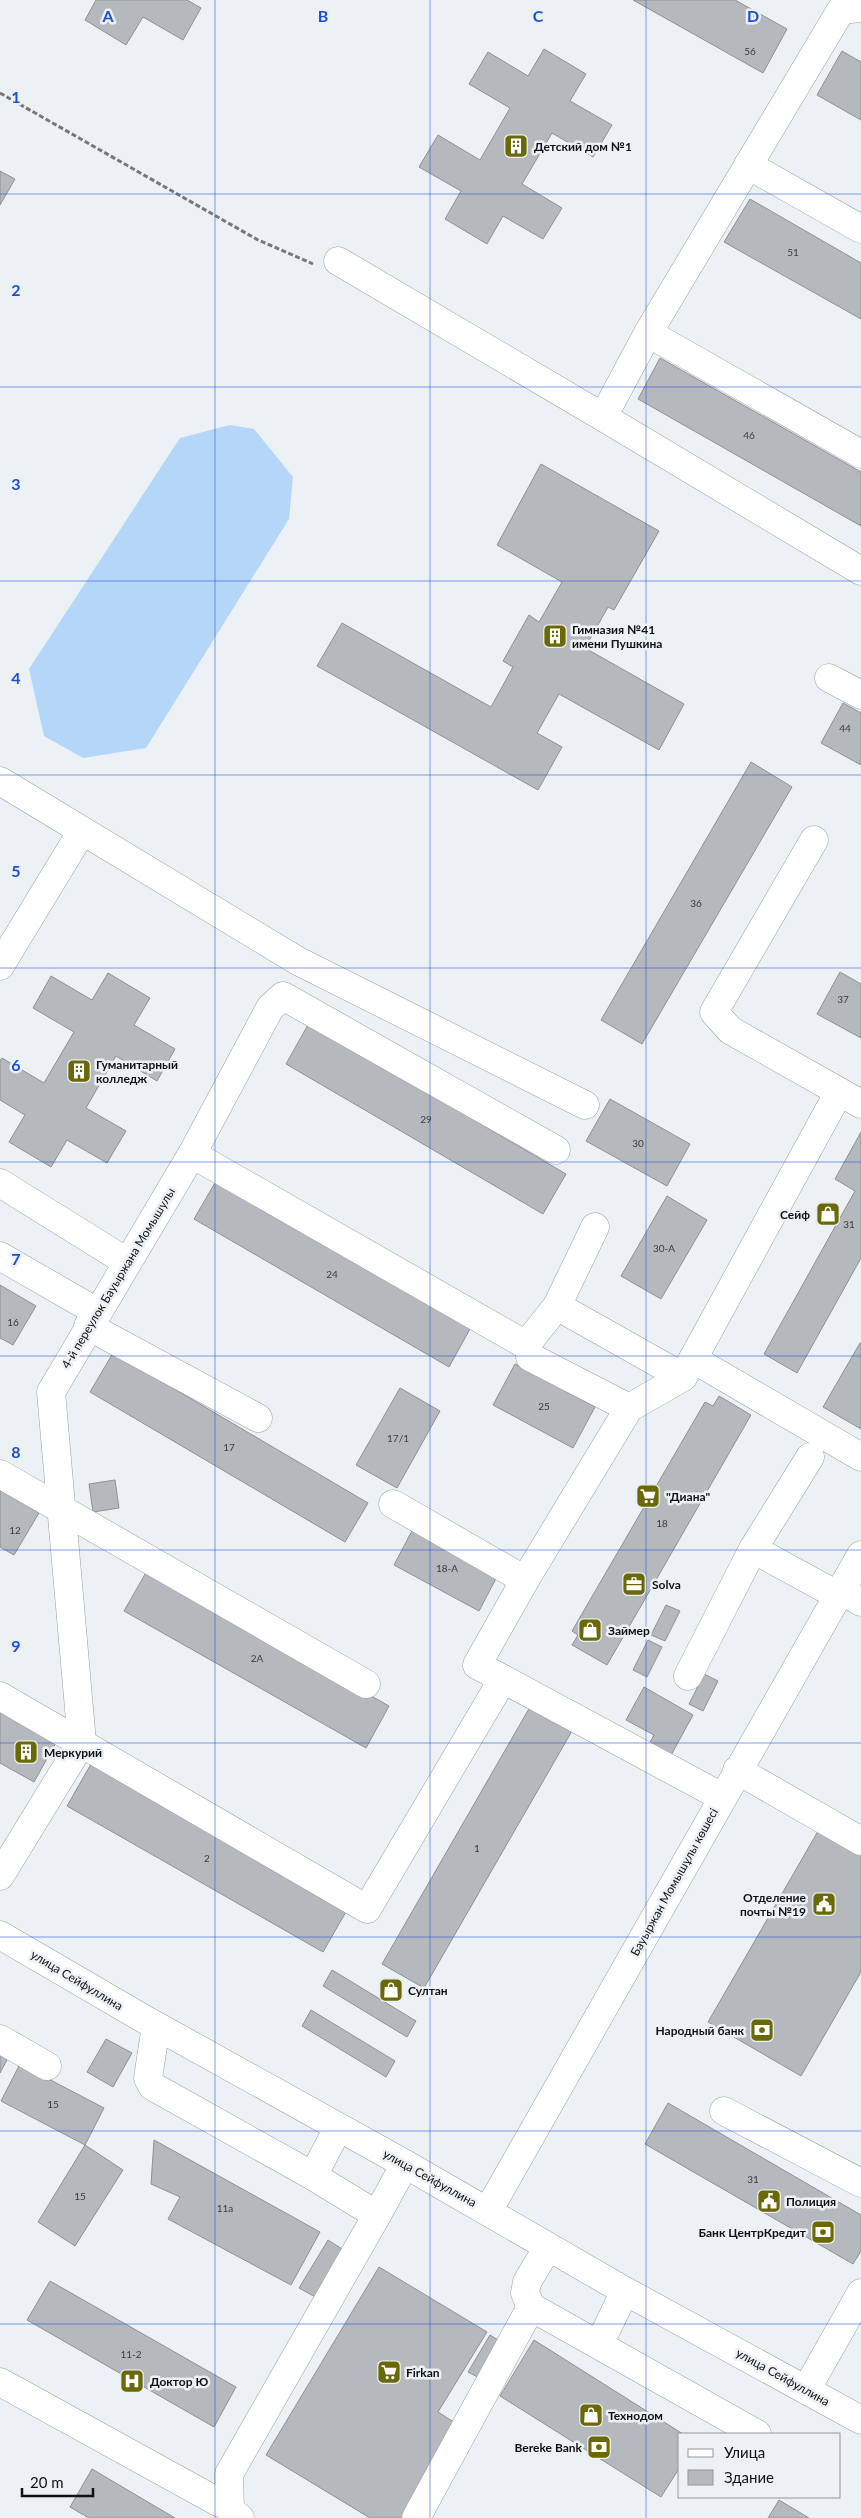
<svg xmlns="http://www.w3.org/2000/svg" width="861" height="2518" viewBox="0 0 861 2518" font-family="Lato,sans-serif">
  <rect width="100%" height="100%" fill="#ecf1f5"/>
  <!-- pitch -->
  <path fill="#b4d7f9" d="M230,425l24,4 39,48 -4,42 -143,229 -63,10 -39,-22 -15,-67 151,-231z"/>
  <!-- building -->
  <g fill="#b5b9bd" stroke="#8d9195">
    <path d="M96,0h91l14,8 -18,32 -40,-23 -17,28 -41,-25z"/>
    <path d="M633,0h102l52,29 -24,44z"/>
    <path d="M544,49l42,25 -16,27 42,24 -19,32 -41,-24 -30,51 40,24 -19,31 -40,-23 -16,28 -42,-25 16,-28 -42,-24 19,-32 42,25 30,-52 -41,-24 19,-32 40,24z"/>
    <path d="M842,51l19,11v58l-44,-25z"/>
    <path d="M0,171l15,8 -15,26z"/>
    <path d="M750,199l111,64v56l-137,-77z"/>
    <path d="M660,358l201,114v54l-223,-127z"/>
    <path d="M541,464l118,67 -45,79 -6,-3 -23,41 99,56 -25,46 -100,-56 -22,39 25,14 -24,43 -221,-124 25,-43 149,84 22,-40 -10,-6 26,-46 10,7 23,-40 -65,-37z"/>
    <path d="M843,703l18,10v52l-40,-22z"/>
    <path d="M751,762l41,25 -150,257 -41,-24z"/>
    <path d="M840,972l21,12v54l-44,-24z"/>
    <path d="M108,973l42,25 -16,27 41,24 -18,32 -41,-25 -30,52 40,23 -19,32 -40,-23 -16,27 -42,-25 16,-27 -25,-15v-39l2,-3 42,25 30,-51 -41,-24 18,-32 41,24z"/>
    <path d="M309,1023l257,151 -23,40 -257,-150z"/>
    <path d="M610,1099l80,45 -23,42 -81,-45z"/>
    <path d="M861,1132v126l-64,115 -33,-19 91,-163 -20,-12z"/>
    <path d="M216,1181l254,148 -21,38 -255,-148z"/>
    <path d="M667,1196l40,24 -46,79 -40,-23z"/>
    <path d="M0,1285l36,21 -23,39 -13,-7z"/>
    <path d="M860,1343h1v86l-38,-22z"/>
    <path d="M113,1353l255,150 -23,39 -255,-150z"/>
    <path d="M515,1364l80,43 -22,41 -80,-43z"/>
    <path d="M400,1388l40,23 -43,77 -41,-23z"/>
    <path d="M719,1396l32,19 -144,250 -35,-20 6,-10 -6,-4 133,-229 8,4z"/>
    <path d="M115,1480l4,28 -26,4 -4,-28z"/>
    <path d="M0,1490l39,23 -25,42 -14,-8z"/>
    <path d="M415,1525l85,46 -21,40 -85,-46z"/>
    <path d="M148,1569l241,137 -23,42 -242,-137z"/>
    <path d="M666,1605l14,6 -15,30 -14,-6z"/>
    <path d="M648,1640l14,7 -15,30 -14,-7z"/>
    <path d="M704,1674l14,7 -15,30 -14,-7z"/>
    <path d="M644,1687l49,28 -24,44 -22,-11 7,-13 -28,-15z"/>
    <path d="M530,1707l42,24 -148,257 -42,-24z"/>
    <path d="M0,1708l57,33 -23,41 -34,-19z"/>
    <path d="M91,1764l256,146 -24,42 -256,-146z"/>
    <path d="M821,1826l40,24v122l-60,104 -93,-54z"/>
    <path d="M332,1970l84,51 -9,16 -84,-51z"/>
    <path d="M311,2010l84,51 -9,16 -84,-51z"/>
    <path d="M106,2039l26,14 -19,34 -26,-15z"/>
    <path d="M0,2053l8,5 -8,15z"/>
    <path d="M20,2064l84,44 -19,37 -84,-44z"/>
    <path d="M668,2103l193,112v36l-8,13 -208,-120z"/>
    <path d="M154,2140l166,92 -29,53 -123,-66 12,-22 -29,-13z"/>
    <path d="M85,2145l38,25 -48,76 -37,-24z"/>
    <path d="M328,2240l19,12 -28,47 -20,-11z"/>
    <path d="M379,2267l108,65 -49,80 22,14 -58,92h-32l-104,-63z"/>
    <path d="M50,2281l186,106 -22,40 -187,-107z"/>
    <path d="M490,2335l16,10 -21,36 -17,-9z"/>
    <path d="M534,2340l149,94h-3v33l-19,30 -161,-101z"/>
    <path d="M92,2469l83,49h-86l-19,-11z"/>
    <path d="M779,2500l30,18h-41z"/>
  </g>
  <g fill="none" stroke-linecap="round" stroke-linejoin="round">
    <!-- minor casing -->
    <g stroke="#9a9ea2" stroke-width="29">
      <g id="minor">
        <path d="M861,8l-20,2 -193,323 -45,84 258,154"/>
        <path d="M748,165l113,64"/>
        <path d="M338,261l265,156"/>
        <path d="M648,333l213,121"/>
        <path d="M829,678l32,17"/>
        <path d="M0,781l298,180 287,144"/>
        <path d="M814,840l-100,172 16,18 131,74"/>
        <path d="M0,966l82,-135"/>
        <path d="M192,1154l334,191 31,-39 38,-79"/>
        <path d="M0,1183l127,79"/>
        <path d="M0,1256l97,56"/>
        <path d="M557,1306l126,71"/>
        <path d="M88,1326l170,92"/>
        <path d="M530,1357l99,51"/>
        <path d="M693,1359l168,98"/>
        <path d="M810,1457l-57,92 84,46"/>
        <path d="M0,1474l366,210"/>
        <path d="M393,1504l132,76"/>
        <path d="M841,1590l20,12"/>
        <path d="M688,1676l65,-127"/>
        <path d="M0,1696l367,213 136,-230"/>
        <path d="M737,1770l124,71"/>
        <path d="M722,1797l-245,-132 48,-85 104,-172 54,-31 156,-285"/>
        <path d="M0,1876l82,-134 -31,-350 141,-238 78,-146 13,-12 273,154"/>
        <path d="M0,1935l144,84 261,145 220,127 236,129"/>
        <path d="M156,2026l-8,52 4,8 161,90 64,39 -148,259 1,36 10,8"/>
        <path d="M0,2039l47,27"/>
        <path d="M724,2111l137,72"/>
        <path d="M313,2176l25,-48"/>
        <path d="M488,2211l373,-656"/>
        <path d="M377,2215l28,-51"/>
        <path d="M548,2247l-21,35 -2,11 6,14 226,127"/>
        <path d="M599,2345l26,-54"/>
        <path d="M0,2382l218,120"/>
        <path d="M806,2390l55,-97"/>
        <path d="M416,2518l115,-211"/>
      </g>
    </g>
    <!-- path -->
    <path stroke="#75777a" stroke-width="3" stroke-dasharray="5 2.5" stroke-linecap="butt" d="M0,93l258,147 55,24"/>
    <!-- minor -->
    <use href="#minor" stroke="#fff" stroke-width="28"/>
  </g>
  <!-- grid -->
  <path fill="none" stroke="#1d4ed8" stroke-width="1" stroke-opacity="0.55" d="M215,0v2518M430,0v2518M646,0v2518M0,194h861M0,387h861M0,581h861M0,775h861M0,968h861M0,1162h861M0,1356h861M0,1550h861M0,1743h861M0,1937h861M0,2131h861M0,2324h861"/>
  <!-- icons -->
  <defs>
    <g id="building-square" transform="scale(1.25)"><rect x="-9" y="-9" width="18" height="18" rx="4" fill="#6a6905" stroke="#ecf1f5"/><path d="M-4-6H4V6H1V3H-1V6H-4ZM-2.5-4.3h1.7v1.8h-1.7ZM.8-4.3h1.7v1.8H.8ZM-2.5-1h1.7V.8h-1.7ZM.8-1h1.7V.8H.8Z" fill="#fff"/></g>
    <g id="shop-square" transform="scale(1.25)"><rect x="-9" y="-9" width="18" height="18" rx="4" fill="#6a6905" stroke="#ecf1f5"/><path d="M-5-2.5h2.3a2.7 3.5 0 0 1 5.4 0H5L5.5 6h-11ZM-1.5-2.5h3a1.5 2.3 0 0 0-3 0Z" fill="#fff"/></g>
    <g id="supermarket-square" transform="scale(1.25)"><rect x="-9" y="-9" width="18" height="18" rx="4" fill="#6a6905" stroke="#ecf1f5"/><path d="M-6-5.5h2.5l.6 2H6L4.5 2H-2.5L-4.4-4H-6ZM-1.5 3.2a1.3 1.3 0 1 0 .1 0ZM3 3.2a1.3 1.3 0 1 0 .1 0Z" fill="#fff"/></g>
    <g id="office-square" transform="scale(1.25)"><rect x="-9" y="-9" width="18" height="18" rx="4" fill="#6a6905" stroke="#ecf1f5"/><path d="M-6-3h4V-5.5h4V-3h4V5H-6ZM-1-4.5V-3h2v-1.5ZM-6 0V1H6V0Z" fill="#fff"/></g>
    <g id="civic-square" transform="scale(1.25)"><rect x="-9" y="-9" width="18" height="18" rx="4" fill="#6a6905" stroke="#ecf1f5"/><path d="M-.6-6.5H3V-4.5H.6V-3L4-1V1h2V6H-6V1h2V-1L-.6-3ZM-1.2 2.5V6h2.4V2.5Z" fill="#fff"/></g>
    <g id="bank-square" transform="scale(1.25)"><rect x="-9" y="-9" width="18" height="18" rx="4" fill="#6a6905" stroke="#ecf1f5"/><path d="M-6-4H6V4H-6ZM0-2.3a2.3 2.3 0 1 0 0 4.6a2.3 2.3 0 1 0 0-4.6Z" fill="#fff"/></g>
    <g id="hospital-square" transform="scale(1.25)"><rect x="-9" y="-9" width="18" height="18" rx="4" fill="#6a6905" stroke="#ecf1f5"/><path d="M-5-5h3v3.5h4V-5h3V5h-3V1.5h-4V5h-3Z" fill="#fff"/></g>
  </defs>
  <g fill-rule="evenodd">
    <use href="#building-square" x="516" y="146"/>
    <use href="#building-square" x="555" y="636"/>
    <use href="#building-square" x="79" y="1071"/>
    <use href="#shop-square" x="828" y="1214"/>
    <use href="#supermarket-square" x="648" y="1496"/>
    <use href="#office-square" x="634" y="1584"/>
    <use href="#shop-square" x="590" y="1630"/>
    <use href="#building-square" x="26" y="1752"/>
    <use href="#civic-square" x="824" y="1904"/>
    <use href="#shop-square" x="391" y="1990"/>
    <use href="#bank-square" x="762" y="2030"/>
    <use href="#civic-square" x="769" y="2201"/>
    <use href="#bank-square" x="823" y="2232"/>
    <use href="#supermarket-square" x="389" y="2372"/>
    <use href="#hospital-square" x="132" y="2381"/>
    <use href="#shop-square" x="591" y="2415"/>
    <use href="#bank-square" x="599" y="2447"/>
  </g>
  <g text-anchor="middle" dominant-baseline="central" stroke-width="5" stroke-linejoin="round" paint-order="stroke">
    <!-- number labels -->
    <g font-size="10" fill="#393b3d">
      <text x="750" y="51">56</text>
      <text x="793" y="252">51</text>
      <text x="749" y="435">46</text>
      <text x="845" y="728">44</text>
      <text x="696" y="903">36</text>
      <text x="843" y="999">37</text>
      <text x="426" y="1119">29</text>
      <text x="638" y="1143">30</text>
      <text x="849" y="1224">31</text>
      <text x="664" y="1248">30-А</text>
      <text x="332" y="1274">24</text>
      <text x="13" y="1322">16</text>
      <text x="544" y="1406">25</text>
      <text x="398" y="1438">17/1</text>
      <text x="229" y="1447">17</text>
      <text x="662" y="1523">18</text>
      <text x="15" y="1530">12</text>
      <text x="447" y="1568">18-А</text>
      <text x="257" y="1658">2А</text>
      <text x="477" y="1848">1</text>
      <text x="207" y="1858">2</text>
      <text x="53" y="2104">15</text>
      <text x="753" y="2179">31</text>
      <text x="80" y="2196">15</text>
      <text x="225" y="2208">11а</text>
      <text x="131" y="2354">11-2</text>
    </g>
    <!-- poi labels -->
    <g font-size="12" font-weight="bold" fill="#101112" stroke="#ecf1f5" text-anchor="start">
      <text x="534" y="146">Детский дом №1</text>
      <text x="572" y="629">Гимназия №41<tspan x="572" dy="14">имени Пушкина</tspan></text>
      <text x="96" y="1064">Гуманитарный<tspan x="96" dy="14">колледж</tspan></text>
      <text x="810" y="1214" text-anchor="end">Сейф</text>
      <text x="666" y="1496">"Диана"</text>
      <text x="652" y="1584">Solva</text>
      <text x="608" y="1630">Займер</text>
      <text x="44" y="1752">Меркурий</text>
      <text x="806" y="1897" text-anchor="end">Отделение<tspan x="806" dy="14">почты №19</tspan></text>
      <text x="408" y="1990">Султан</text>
      <text x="744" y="2030" text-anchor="end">Народный банк</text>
      <text x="786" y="2201">Полиция</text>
      <text x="806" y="2232" text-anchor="end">Банк ЦентрКредит</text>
      <text x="406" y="2372">Firkan</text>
      <text x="150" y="2381">Доктор Ю</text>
      <text x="608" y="2415">Технодом</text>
      <text x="582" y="2447" text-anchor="end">Bereke Bank</text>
    </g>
    <!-- street labels -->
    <g font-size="12" fill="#101112" stroke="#ecf1f5">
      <text transform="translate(118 1278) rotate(-59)">4-й переулок Бауыржана Момышулы</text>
      <text transform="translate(674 1882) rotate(-61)">Бауыржан Момышұлы көшесі</text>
      <text transform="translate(77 1980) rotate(31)">улица Сейфуллина</text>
      <text transform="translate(430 2178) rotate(29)">улица Сейфуллина</text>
      <text transform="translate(783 2377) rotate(29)">улица Сейфуллина</text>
    </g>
  </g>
  <g font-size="16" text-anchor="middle" font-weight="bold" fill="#1d4ed8" stroke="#ecf1f5" stroke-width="5" stroke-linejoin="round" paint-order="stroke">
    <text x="108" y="22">A</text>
    <text x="323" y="22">B</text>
    <text x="538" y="22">C</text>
    <text x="753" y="22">D</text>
    <text x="16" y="103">1</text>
    <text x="16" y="296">2</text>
    <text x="16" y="490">3</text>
    <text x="16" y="684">4</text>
    <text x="16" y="877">5</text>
    <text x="16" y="1071">6</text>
    <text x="16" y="1265">7</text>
    <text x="16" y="1458">8</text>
    <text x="16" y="1652">9</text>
  </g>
  <!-- legend -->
  <rect x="678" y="2433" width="162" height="65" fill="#ecf1f5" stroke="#94979a"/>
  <rect x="688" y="2449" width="25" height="8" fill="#ffffff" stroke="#94979a"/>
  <text x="724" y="2458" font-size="15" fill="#101112">Улица</text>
  <rect x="688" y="2470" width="25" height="15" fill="#b5b9bd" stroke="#94979a"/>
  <text x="724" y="2483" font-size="15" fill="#101112">Здание</text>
  <!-- scale -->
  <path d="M22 2488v8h71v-8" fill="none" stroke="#101112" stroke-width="2.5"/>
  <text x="30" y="2488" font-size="15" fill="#101112" stroke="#ecf1f5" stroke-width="4" paint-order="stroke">20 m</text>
</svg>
